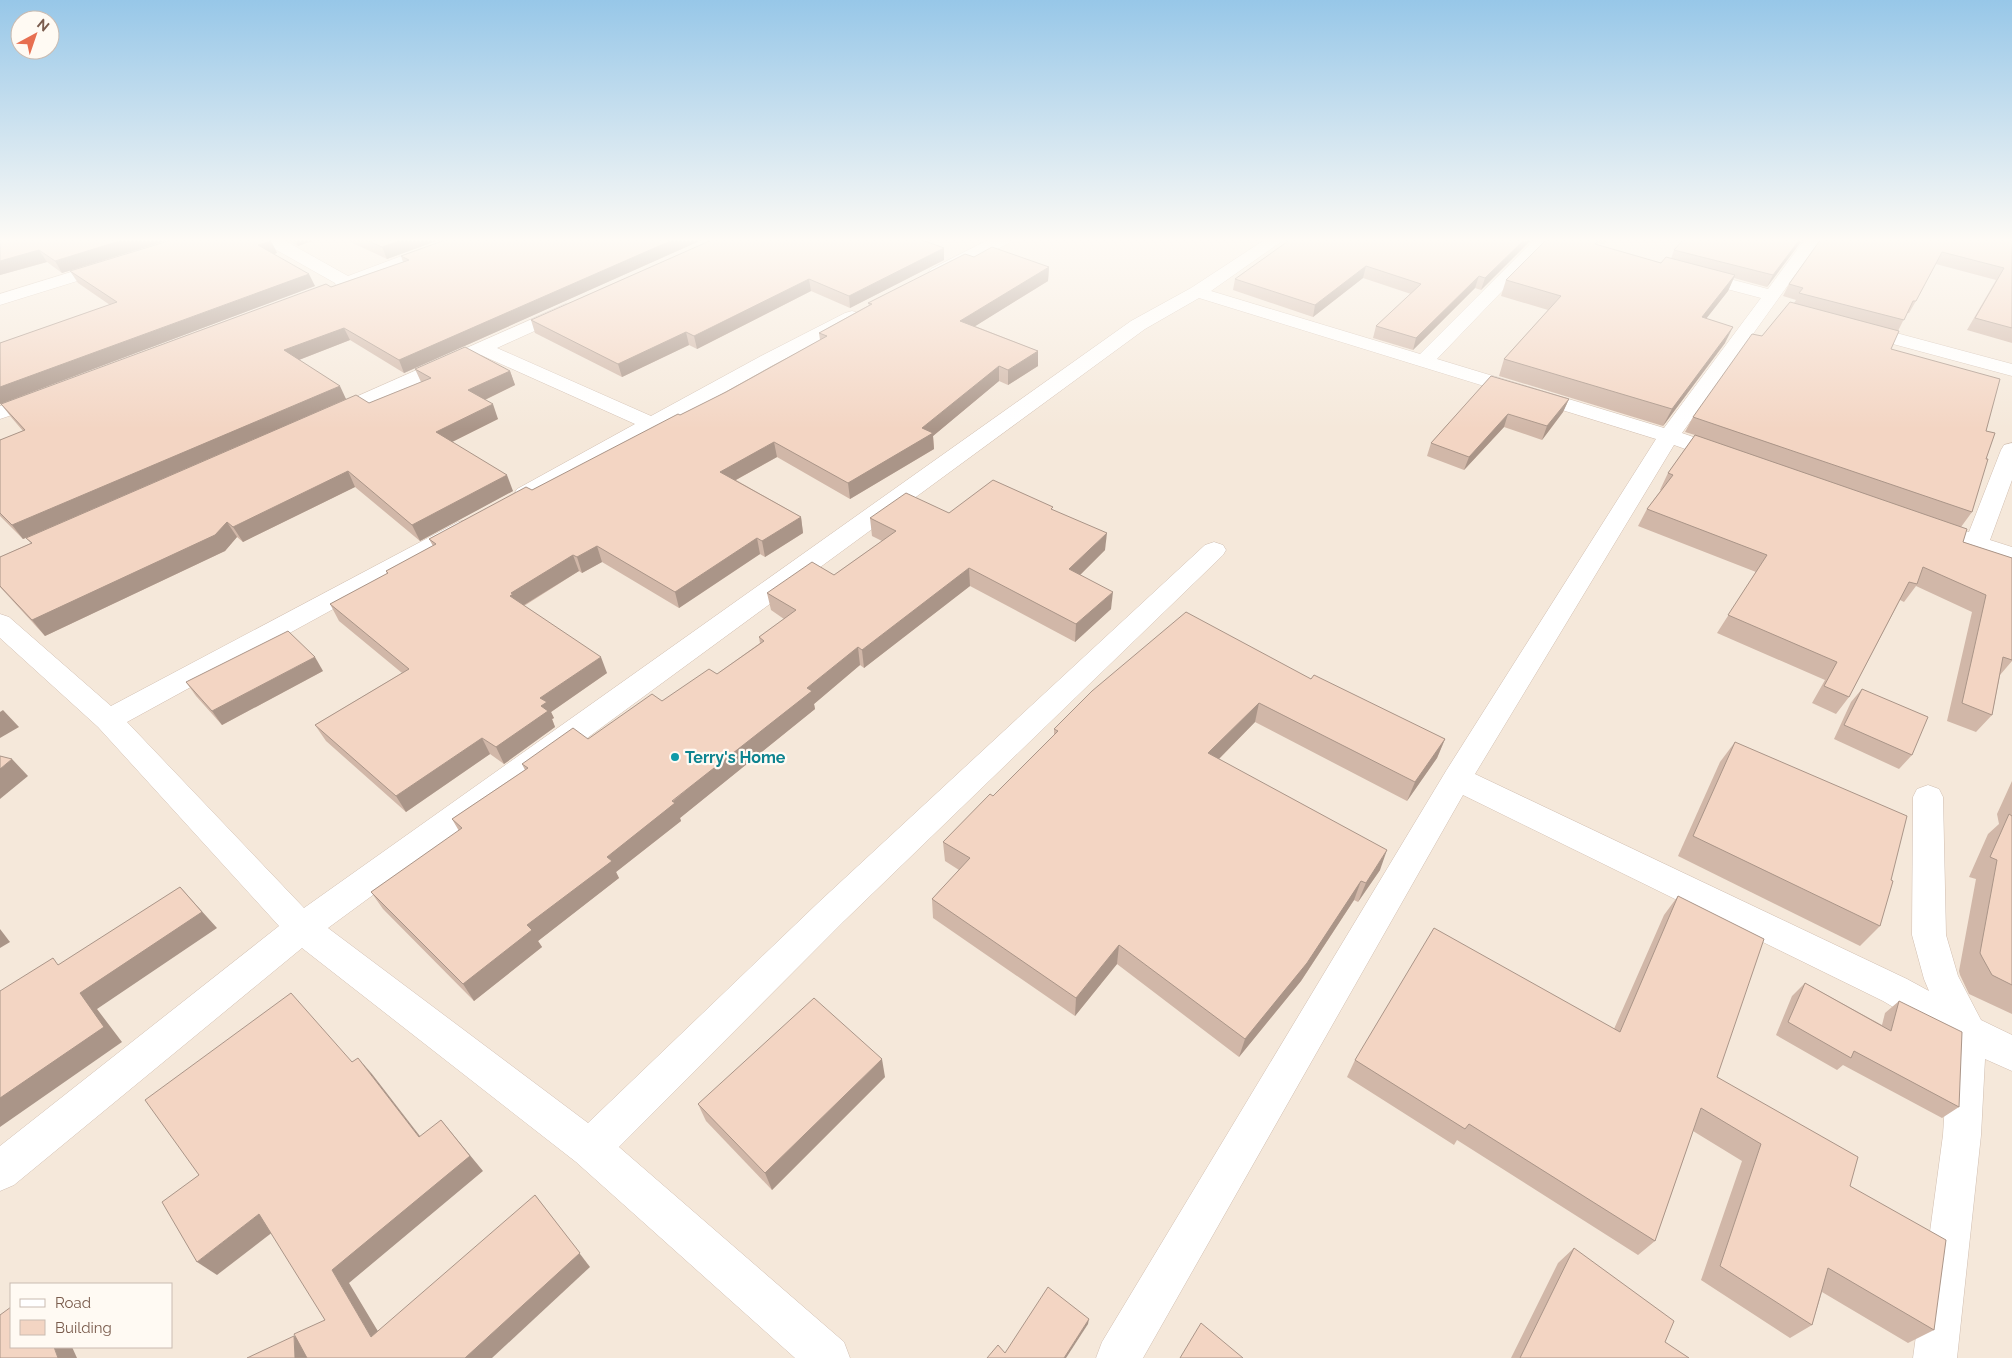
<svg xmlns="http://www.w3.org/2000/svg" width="2012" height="1358" viewBox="0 0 2012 1358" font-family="Raleway,sans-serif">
  <rect width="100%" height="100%" fill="#fdf6ec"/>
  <!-- residential -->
  <path fill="#f5e8da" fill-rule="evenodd" d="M0,239h2012v1119h-2012zM11,1284h160v63h-160z"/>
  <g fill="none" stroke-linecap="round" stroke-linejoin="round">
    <!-- minor casing -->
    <g stroke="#d1beb0" stroke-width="1">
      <g id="minor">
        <path d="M262,239h20l66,37 99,-37h23l-2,4 -125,46 -6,-1 -2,-5 -71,-40z"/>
        <path d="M990,239h21l-2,4 -66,34 -6,1 -6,-1 -3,-4 3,-4z"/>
        <path d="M1266,239h19l-74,52 209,63 115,-115h17l-115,120 227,69 97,-130 -72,-19 -3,-4 3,-4 6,-1 73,19 37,-50h16l-139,194 51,18 3,5 -3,5 -8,2 -51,-18 -199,329 432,205 22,12 -5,-12 -12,-44 1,-138 4,-8 11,-4 11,4 4,8 3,138 12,41 23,44 31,15v36l-27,-12 -4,76 -24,223h-44l30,-223 6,-95 -66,-39 -420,-206 -320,563h-47l6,-16 344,-571 210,-332 -457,-141 -54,31 -817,599 260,195 231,-221 386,-357 9,-3 9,3 3,5 -3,5 -380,367 -224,225 225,195 6,16h-55l-219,-196 -274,-214 -288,237 -14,6v-45l279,-220 -181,-199 -98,-89v-24l9,3 102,89 347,-184 8,-2 8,2 4,5 -4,5 -347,190 177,186 827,-587 60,-33z"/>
        <path d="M110,260l6,1 3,4 -3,4 -116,36v-11z"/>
        <path d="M566,304l6,2 3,4 -3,4 -75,34 154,68 110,-60 84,-43 7,-2 7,2 2,4 -2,4 -84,43 -242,135 -8,2 -8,-2 -3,-5 3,-5 118,-65 -154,-69 -143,64 -7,2 -7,-2 -3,-4 3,-4z"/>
        <path d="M1859,323l153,41v12l-160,-43 -2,-4 2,-4z"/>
        <path d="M41,393l7,2 3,4 -3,4 -48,16v-13z"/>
        <path d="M2012,443v37l-22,60 22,7v17l-91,-33 -4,-5 4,-5 8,-2 40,13 32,-82 3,-5z"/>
      </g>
    </g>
    <!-- minor -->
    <use href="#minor" fill="#fff" fill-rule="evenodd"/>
  </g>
  <!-- wall -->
  <g fill="#d1b7a8">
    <path d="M0,239h172l-110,34 -15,-11 -47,13z"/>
    <path d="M285,239h33l-20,7z"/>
    <path d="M344,239h98l-55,20z"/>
    <path d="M448,239h256l-300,134 -54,-33 -51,20 47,39 23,4 52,-21 -6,-13 95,2 5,14 -30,15 13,19 -46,23 61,49 -93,50 -65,-54 -112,55 -6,-5 -12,14 -180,85 -45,-49v-30l31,-14 -5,-5 -3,1 -23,-23v-76l23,-9 -12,-14 -10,-13h-1v-61l110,-38 -32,-22 -8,-12 201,-30 6,12 -3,1 41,32 -302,113 318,-112 72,-25 -2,-6z"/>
    <path d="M714,239l230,21 -94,48 -39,-17 -114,58 -8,-4 -67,32 -87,-44 -4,-13z"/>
    <path d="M1532,239l-51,51 -6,-2 -62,62 -40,-12 3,-12 35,-32 -48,-16 -50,39 -80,-27 2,-11z"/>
    <path d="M1547,239h62l-5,5 -6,-1 -1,2 64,18 10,-4 3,-9 10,-11h119l-36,48 -33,-9 -6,13 -22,28 19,24 -62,83 -164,-50 5,-17 44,-49 -47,-14 5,-16z"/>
    <path d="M1821,239h191v104l-45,-13 29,-50 -60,-16 -20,37 -7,12h-2l-9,18 -7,18 95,82v28l-14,53 -11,15 2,15 49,16v103l-12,14 -8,40 -16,17 -29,-11 25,-109 -56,-26 -12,16 -4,-2 -51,97 -13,17 -24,-11 13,-23 -108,-47 39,-61 -118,-46 9,-17 14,-19h-1l8,-17 27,-38 -10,-3 8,-15 69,-81 32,-33 2,-3 -13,-4 6,-12z"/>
    <path d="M974,257l75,10 -1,14 -73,45 63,25v15l-30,19 -9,-4 -66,55 1,13 -84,50 -73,-42 -41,23 65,37 2,16 -38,24 -5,-3 -81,54 -77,-46 -20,11 -3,-2 -55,35 83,67 -56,39 3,6 -2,1 3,8 -51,37 -14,-10 -84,58 -80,-71 -11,-16 87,-52 -63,-52 -9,-17 57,-30 -1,-3 47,-25 -4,-7 103,-49 194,-98 94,-52 -1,-7 50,-28 -1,-2z"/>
    <path d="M1491,376l78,23 -6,13 -21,28 -38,-13 -40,43 -37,-14 4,-13z"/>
    <path d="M1053,510l52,40 -25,25 31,34 -36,33 -105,-56 -106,82 -4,-3 -46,39 1,5 -135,109 1,3 -65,51 3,6 -81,63 4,6 -68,54 -91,-92 -12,-17 88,-61 -7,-12 73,-49 -3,-6 66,-25 129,-65 43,-31 -1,-6 25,-18 -13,-9 -4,-17 67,-18 48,-34 -10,-5 -2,-18 79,-5z"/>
    <path d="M323,671l-101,54 -26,-29 -10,-14z"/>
    <path d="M1311,679l134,60 -8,19 -30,43 -152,-79 -36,37 161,111 -22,32 -4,-2 -53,81 -62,76 -122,-93 -42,52 -142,-98 -1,-19 27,-29 -14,-9 -2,-19 50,-46 61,-61v-6z"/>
    <path d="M1862,689l50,66 -13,14 -65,-30 17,-37z"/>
    <path d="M1735,742l156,138 -11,46 -20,20 -182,-90 42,-94z"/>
    <path d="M2012,781v233l-43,-20 -9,-19 -1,-4 17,-92 -7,-2 19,-43 11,-10 -2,-10z"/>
    <path d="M1678,896l39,181 133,109 84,144 -26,13 -86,-51 -10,33 -22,13 -89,-58 41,-119 -49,-30 -38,110 -17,14 -181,-115 -3,5 -107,-68 8,-17 259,-31 50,-114z"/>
    <path d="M1805,983l77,42 3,-12 14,-12 60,106 -17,11 -99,-53 -6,5 -61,-35 16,-39z"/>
    <path d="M885,1077l-113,113 -66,-69 -8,-17z"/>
    <path d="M1574,1248l91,94 24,16h-178l47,-95z"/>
  </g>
  <!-- shaded-wall -->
  <g fill="#aa9588">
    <path d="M126,239h46l-110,34 -7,-12z"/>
    <path d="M295,239h23l-20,7z"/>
    <path d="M405,239h37l-55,20 -5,-12z"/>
    <path d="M675,239h29l-300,134 -5,-13z"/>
    <path d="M1525,239h7l-51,51 4,-12z"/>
    <path d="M1800,239h3l-36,48 6,-12z"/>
    <path d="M271,241l6,12 -13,4 -6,-12z"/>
    <path d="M944,248v12l-94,48 -1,-12z"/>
    <path d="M39,250l8,12 -47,13v-14z"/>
    <path d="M1366,266l-3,12 -50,39 2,-12z"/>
    <path d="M1049,267l-1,14 -87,54 -1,-14z"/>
    <path d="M309,274l6,12 -315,118v-17z"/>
    <path d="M1735,275l-7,16 -34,43 8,-17z"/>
    <path d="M1479,276l-4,12 -62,62 3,-12z"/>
    <path d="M809,279l2,12 -114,58 -3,-13z"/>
    <path d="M1733,327l-8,16 -62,83 9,-17z"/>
    <path d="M344,328l6,12 -59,23 -7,-13z"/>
    <path d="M686,332l3,13 -67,32 -4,-13z"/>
    <path d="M1038,351v15l-30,19v-15z"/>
    <path d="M999,366v15l-66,55 1,13 -84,50 -2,-16 74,-55z"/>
    <path d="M510,371l5,14 -41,20 -6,-15z"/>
    <path d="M340,386l6,13 -323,140 -11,-14z"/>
    <path d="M1569,399l-6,13 -21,28 5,-14z"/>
    <path d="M493,404l5,15 -56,28 -6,-15z"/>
    <path d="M1508,414l-4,13 -40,43 5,-13z"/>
    <path d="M774,442l3,15 -54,30 -3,-15z"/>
    <path d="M348,471l7,16 -112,55 -10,-15z"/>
    <path d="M507,475l6,16 -93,50 -8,-16z"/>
    <path d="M801,517l2,16 -38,24 -3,-16z"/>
    <path d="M227,522l10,15 -12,14 -180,85 -13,-16z"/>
    <path d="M1107,533l-2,17 -37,37 1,-18z"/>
    <path d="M757,538l3,16 -81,54 -4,-16z"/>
    <path d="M597,546l5,16 -20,11 -5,-16z"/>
    <path d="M573,555l6,16 -60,37 -9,-12 1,-3z"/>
    <path d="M969,568l1,18 -106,82 -2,-18z"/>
    <path d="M1113,592l-2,17 -36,33 1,-18z"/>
    <path d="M858,647l2,18 -46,39 1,5 -135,109 1,3 -65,51 3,6 -81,63 4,6 -68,54 -11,-17 64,-59 80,-68 200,-169z"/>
    <path d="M315,657l8,14 -101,54 -10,-14z"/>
    <path d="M601,657l6,16 -56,39 3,6 -2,1 3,8 -51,37 -8,-17 44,-49z"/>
    <path d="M1259,703l-4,19 -50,51 3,-20z"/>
    <path d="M3,710l16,17 -19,11v-26z"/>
    <path d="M482,738l8,16 -84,58 -10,-16z"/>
    <path d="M1445,739l-8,19 -30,43 8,-19z"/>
    <path d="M12,759l16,17 -28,23v-30z"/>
    <path d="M1387,850l-7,20 -22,32 8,-19z"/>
    <path d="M1361,881l-7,19 -53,81 -62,76 6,-18z"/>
    <path d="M180,887l37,41 -120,81 25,33 -122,85v-29l80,-105z"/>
    <path d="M0,929l10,13 -10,6z"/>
    <path d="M1119,945l-2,19 -42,52 1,-18z"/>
    <path d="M358,1058l14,16 61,79 -14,-16z"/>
    <path d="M882,1059l3,18 -113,113 -7,-17z"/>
    <path d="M441,1120l42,51 -134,112 39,65 -17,-11 -39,-67z"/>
    <path d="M535,1195l55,72 -98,91h-27z"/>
    <path d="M259,1214l19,14 -61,47 -20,-13z"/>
    <path d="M1089,1319l-1,5 -22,34h-2z"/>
    <path d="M294,1336l17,11 1,11h-17z"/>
    <path d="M54,1347h18l5,11h-19z"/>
  </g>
  <!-- building -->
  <g fill="#f3d5c3" stroke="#aa9588">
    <path d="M0,239h126l-71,22 -16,-11 -39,11z"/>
    <path d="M175,239h94l2,2 -13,4 51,29 -309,113v-44l117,-41 -47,-31z"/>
    <path d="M364,239h41l-23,8z"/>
    <path d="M448,239h227l-276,121 -55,-32 -60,22 56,36 -328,139 -12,-12v-73l25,-10 -24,-26 325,-120 5,3 78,-27 -8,-4z"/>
    <path d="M714,239h205l25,9 -95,48 -40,-17 -115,57 -8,-4 -68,32 -87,-44z"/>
    <path d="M1291,239h234l-40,39 -6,-2 -63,62 -40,-12 45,-42 -55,-18 -51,39 -80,-26z"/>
    <path d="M1547,239h48l4,1 -4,4 66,19 5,-6 69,18 -33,42 31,10 -61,82 -168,-50 57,-63 -55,-16z"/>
    <path d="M1684,239h116l-27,36 -99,-25z"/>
    <path d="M1821,239h191v89l-37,-10 29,-50 -62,-16 -26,49h-3l-9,19 -105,-27 4,-5 -14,-4z"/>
    <path d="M992,247l57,20 -89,54 78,30 -30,19 -9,-4 -77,62 11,5 -85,50 -74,-41 -54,30 81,45 -39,24 -5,-3 -82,54 -78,-46 -20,11 -4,-2 -62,38 2,1 -3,2 91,61 -61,41 7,4 -6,4 7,5 -52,36 -14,-9 -86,58 -81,-71 94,-56 -79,-65 58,-31 -2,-2 50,-27 -7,-5 97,-52 6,3 146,-76 2,1 46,-23 101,-56 -8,-3 53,-29 -4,-1 97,-49 9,3z"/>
    <path d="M1790,302l109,29 -8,18 109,30 -14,52 9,2 -9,26h2l-16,53 -279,-95 59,-83 10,2z"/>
    <path d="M465,347l45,24 -42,19 25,14 -57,28 71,43 -95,50 -64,-54 -115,56 -6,-5 -12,13 -183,85 -32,-34v-29l32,-14 -6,-5 330,-143 13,8 62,-25 -16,-9z"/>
    <path d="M1491,376l78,23 -22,27 -39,-12 -39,43 -38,-14z"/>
    <path d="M1695,435l272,94 -4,13 49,16v102l-9,-3 -11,58 -30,-12 24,-108 -63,-28 -6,17 -8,-2 -60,115 -25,-11 13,-24 -109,-47 39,-60 -120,-46 26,-34 -5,-2z"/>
    <path d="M993,480l60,27 -2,2 56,24 -38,36 44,23 -37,32 -107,-56 -107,82 -4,-3 -51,41 5,3 -140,110 3,2 -68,54 5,4 -85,64 5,5 -69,54 -92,-92 91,-64 -10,-9 76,-51 -6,-4 51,-36 15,11 64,-45 10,7 47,-32 8,5 47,-33 -5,-4 37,-27 -29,-17 45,-31 22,13 62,-44 -26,-13 36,-25 43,20z"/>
    <path d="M1186,612l125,67 3,-4 131,64 -30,43 -156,-79 -51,50 179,97 -21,33 -5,-2 -54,82 -62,76 -126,-94 -43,53 -144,-99 38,-41 -27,-16 47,-48 3,2 65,-65 -4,-2 38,-38z"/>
    <path d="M288,631l27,26 -103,54 -26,-29z"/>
    <path d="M1862,689l66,28 -16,38 -68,-30z"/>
    <path d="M1735,742l172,74 -16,64 2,1 -13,45 -187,-90z"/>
    <path d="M0,756l12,3 -12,10z"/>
    <path d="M2009,814l3,2v169l-20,-10 -10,-18 -2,-4 17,-93 -7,-3z"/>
    <path d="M180,887l22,25 -122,81 24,34 -104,71v-107l53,-33 5,7z"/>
    <path d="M1678,896l86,43 -47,138 141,80 -8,29 96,54 -12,90 -106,-62 -16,57 -92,-59 41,-122 -60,-36 -46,133 -186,-117 -4,5 -110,-69 79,-132 186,104z"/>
    <path d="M1805,983l86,48 8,-30 63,31 -3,75 -105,-56 -3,7 -63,-36z"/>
    <path d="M291,993l61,69 6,-4 61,79 22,-17 29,36 -138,114 39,67 164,-142 45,58 -115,105h-158l-13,-24 31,-14 -66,-106 -62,48 -35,-60 37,-27 -54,-75z"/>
    <path d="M814,998l68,61 -117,114 -67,-69z"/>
    <path d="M1574,1248l100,73 -9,21 24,16h-169z"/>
    <path d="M1048,1287l41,32 -25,39h-77l11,-13 7,8z"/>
    <path d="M11,1307v40h43l4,11h-58v-43z"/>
    <path d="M1201,1323l42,35h-63z"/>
    <path d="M294,1336l1,22h-48z"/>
  </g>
  <!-- sky -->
  <linearGradient id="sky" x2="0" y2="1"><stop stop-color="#97c7e8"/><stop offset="0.56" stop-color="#fefbf6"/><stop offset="1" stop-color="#fefbf6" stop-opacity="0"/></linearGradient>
  <rect width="2012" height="429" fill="url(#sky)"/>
  <!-- markers -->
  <circle fill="#0f9aa8" stroke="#fffaf3" stroke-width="2" cx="675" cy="757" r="5"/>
  <g text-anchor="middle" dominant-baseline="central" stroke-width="4.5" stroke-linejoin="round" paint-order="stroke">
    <!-- culture labels -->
    <g font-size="16" font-weight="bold" fill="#0d838f" stroke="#fffaf3" text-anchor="start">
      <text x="685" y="757">Terry's Home</text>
    </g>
  </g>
  <!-- legend -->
  <rect x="10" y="1283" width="162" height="65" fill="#fffaf3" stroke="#cabbb1"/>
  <rect x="20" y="1299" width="25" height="8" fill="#ffffff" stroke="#cabbb1"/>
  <text x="55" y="1308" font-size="15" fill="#7a5c4d">Road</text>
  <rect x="20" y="1320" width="25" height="15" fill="#f3d5c3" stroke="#cabbb1"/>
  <text x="55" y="1333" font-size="15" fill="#7a5c4d">Building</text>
  <!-- north arrow -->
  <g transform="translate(35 35) rotate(40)"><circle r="24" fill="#fffaf3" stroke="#cabbb1"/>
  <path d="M0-4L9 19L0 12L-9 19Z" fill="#e76f51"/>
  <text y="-8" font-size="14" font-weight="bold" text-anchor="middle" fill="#7a5c4d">N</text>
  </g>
</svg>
